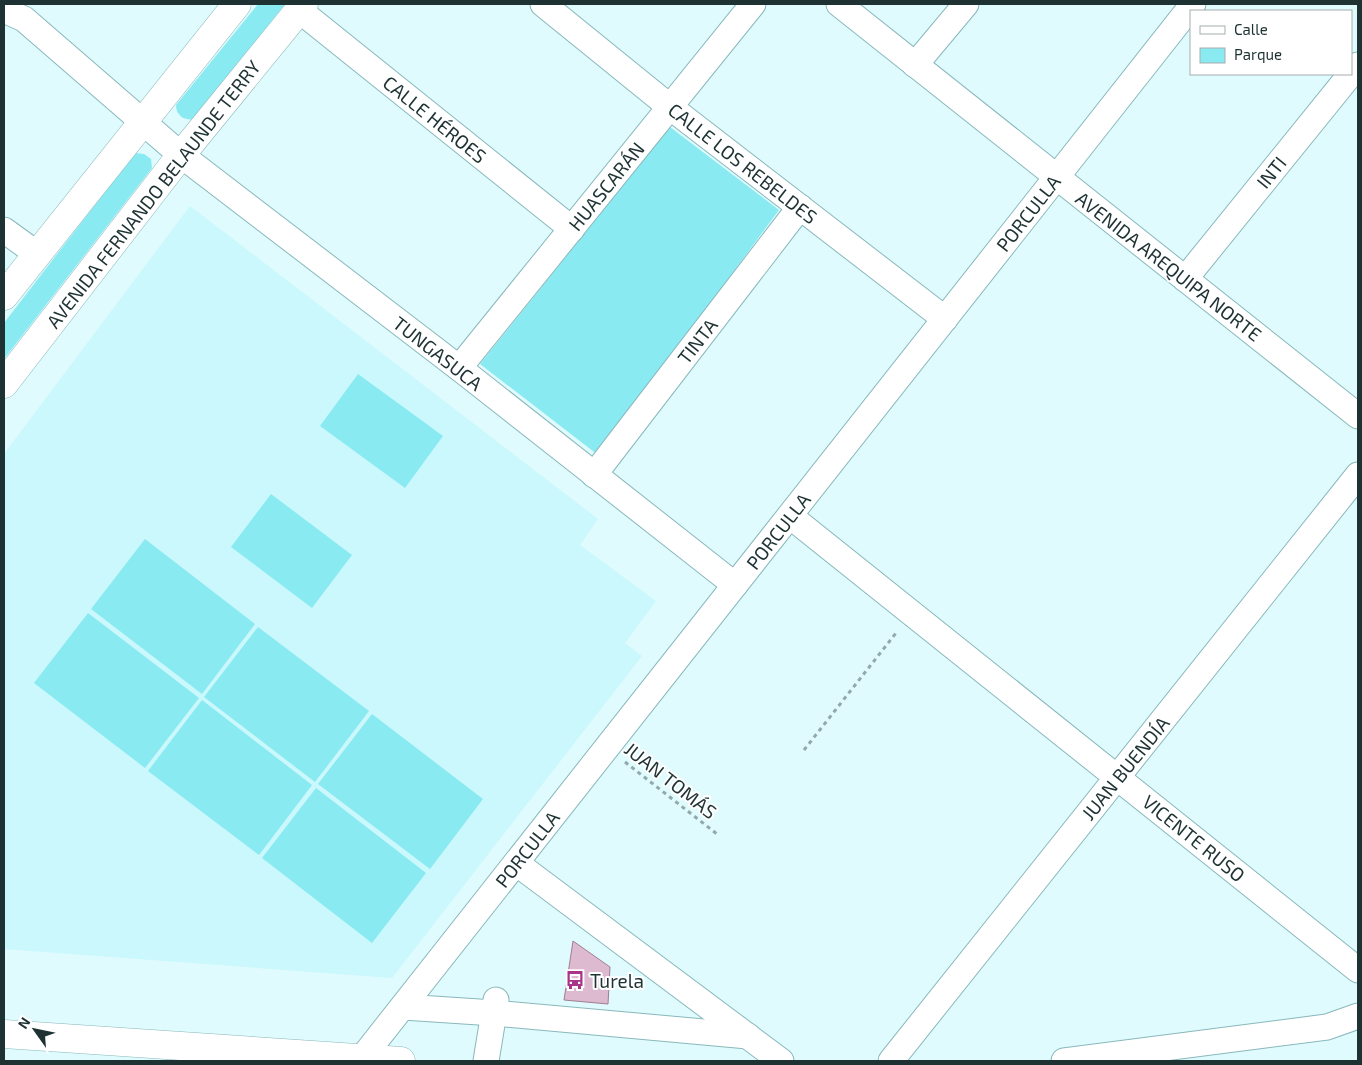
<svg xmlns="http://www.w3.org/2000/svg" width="1362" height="1065" viewBox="0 0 1362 1065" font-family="'Exo 2',sans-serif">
  <rect width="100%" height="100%" fill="#dffbfd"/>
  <!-- built -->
  <path fill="#caf8fc" d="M190,206l408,313 -18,26 76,56 -31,42 17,13 -250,322 -388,-29v-495z"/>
  <!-- green -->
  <g fill="#8aeaf2">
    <path d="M258,4h27l-92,115c-9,2 -17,-4 -17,-14z"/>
    <path d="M670,127l109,83 -181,245 -118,-91z"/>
    <path d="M135,153l9,1 7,5 1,9 -148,191v-36z"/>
    <path d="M358,374l85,62 -38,52 -85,-62z"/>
    <path d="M271,494l81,61 -40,53 -81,-61z"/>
    <path d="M145,539l110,85 -53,70 -111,-85z"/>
    <path d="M88,613l111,85 -54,70 -111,-85z"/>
    <path d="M258,627l111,84 -54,71 -111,-85z"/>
    <path d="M202,700l110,85 -53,70 -111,-84z"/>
    <path d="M372,714l111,85 -53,70 -112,-85z"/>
    <path d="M316,788l110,85 -54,70 -110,-85z"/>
  </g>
  <!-- building -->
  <path fill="#ddbad0" stroke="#9f7e93" d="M573,941l37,26 -2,37 -44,-4z"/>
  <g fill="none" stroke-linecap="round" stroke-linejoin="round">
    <!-- minor casing -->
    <g stroke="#89b8bc" stroke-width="27">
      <g id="minor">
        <path d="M543,4l127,103 275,212"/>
        <path d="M839,4l519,412"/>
        <path d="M4,10l20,9 157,136 278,213 276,217"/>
        <path d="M299,10l273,219"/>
        <path d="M915,65l51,-61"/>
        <path d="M4,230l33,24"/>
        <path d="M1185,279l173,-214"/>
        <path d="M459,368l294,-364"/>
        <path d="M594,475l206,-268"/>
        <path d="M790,516l568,454"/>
        <path d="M516,863l265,198"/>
        <path d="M403,1007l91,6 254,23"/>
        <path d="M362,1058l831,-1054"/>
        <path d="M486,1061l10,-61"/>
        <path d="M891,1061l467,-586"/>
        <path d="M1064,1061l263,-34 31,-11"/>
      </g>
    </g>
    <!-- major casing -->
    <g stroke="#89b8bc" stroke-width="29">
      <g id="major">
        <path d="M4,296l233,-292"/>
        <path d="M4,384l177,-229 123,-151"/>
        <path d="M4,1034l397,27"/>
      </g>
    </g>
    <!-- path -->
    <g stroke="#91a9ab" stroke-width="3" stroke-dasharray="4 4" stroke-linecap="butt">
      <path d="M804,750l92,-117"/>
      <path d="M625,762l92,72"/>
    </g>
    <!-- minor -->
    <use href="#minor" stroke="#fff" stroke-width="25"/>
    <!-- major -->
    <use href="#major" stroke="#fff" stroke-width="28"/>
  </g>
  <!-- icons -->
  <defs>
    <g id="bus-bare" transform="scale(1.5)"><path d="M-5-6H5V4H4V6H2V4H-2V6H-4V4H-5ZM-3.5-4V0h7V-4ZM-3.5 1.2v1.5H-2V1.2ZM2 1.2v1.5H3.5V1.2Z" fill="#ab348b" stroke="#fff" stroke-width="2.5" paint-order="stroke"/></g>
  </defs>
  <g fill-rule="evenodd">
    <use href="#bus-bare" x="575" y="980"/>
  </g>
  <g text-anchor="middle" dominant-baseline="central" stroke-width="4" stroke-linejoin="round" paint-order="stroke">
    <!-- street labels -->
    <g font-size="19" fill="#1f3233" stroke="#fff">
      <text transform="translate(435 119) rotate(39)">CALLE HÉROES</text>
      <text transform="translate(743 163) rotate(38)">CALLE LOS REBELDES</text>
      <text transform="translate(1271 172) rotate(-51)">INTI</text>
      <text transform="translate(606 186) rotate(-51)">HUASCARÁN</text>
      <text transform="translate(153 194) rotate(-52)">AVENIDA FERNANDO BELAUNDE TERRY</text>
      <text transform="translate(1028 213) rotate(-52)">PORCULLA</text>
      <text transform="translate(1169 266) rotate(38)">AVENIDA AREQUIPA NORTE</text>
      <text transform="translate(697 341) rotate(-52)">TINTA</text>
      <text transform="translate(438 353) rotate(38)">TUNGASUCA</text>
      <text transform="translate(778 531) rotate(-52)">PORCULLA</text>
      <text transform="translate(1125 768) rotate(-51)">JUAN BUENDÍA</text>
      <text transform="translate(671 780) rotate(38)">JUAN TOMÁS</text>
      <text transform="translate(1194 838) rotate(39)">VICENTE RUSO</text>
      <text transform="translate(527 849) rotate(-52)">PORCULLA</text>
    </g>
    <!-- poi labels -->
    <g font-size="19" fill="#1f3233" stroke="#fff" text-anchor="start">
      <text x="590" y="980">Turela</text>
    </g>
  </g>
  <!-- border -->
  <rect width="1362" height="1065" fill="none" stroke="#1f3233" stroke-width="10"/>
  <!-- legend -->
  <rect x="1190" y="10" width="162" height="65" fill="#ffffff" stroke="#a5adad"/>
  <rect x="1200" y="26" width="25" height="8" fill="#ffffff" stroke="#a5adad"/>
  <text x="1234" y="35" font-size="15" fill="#1f3233">Calle</text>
  <rect x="1200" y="48" width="25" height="15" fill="#8aeaf2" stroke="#a5adad"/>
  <text x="1234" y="60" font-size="15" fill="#1f3233">Parque</text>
  <!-- north arrow -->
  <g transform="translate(35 1030) rotate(303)" stroke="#ffffff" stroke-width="4" paint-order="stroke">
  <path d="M0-4L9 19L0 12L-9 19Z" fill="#1f3233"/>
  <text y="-8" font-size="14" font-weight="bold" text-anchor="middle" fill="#1f3233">N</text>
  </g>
</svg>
